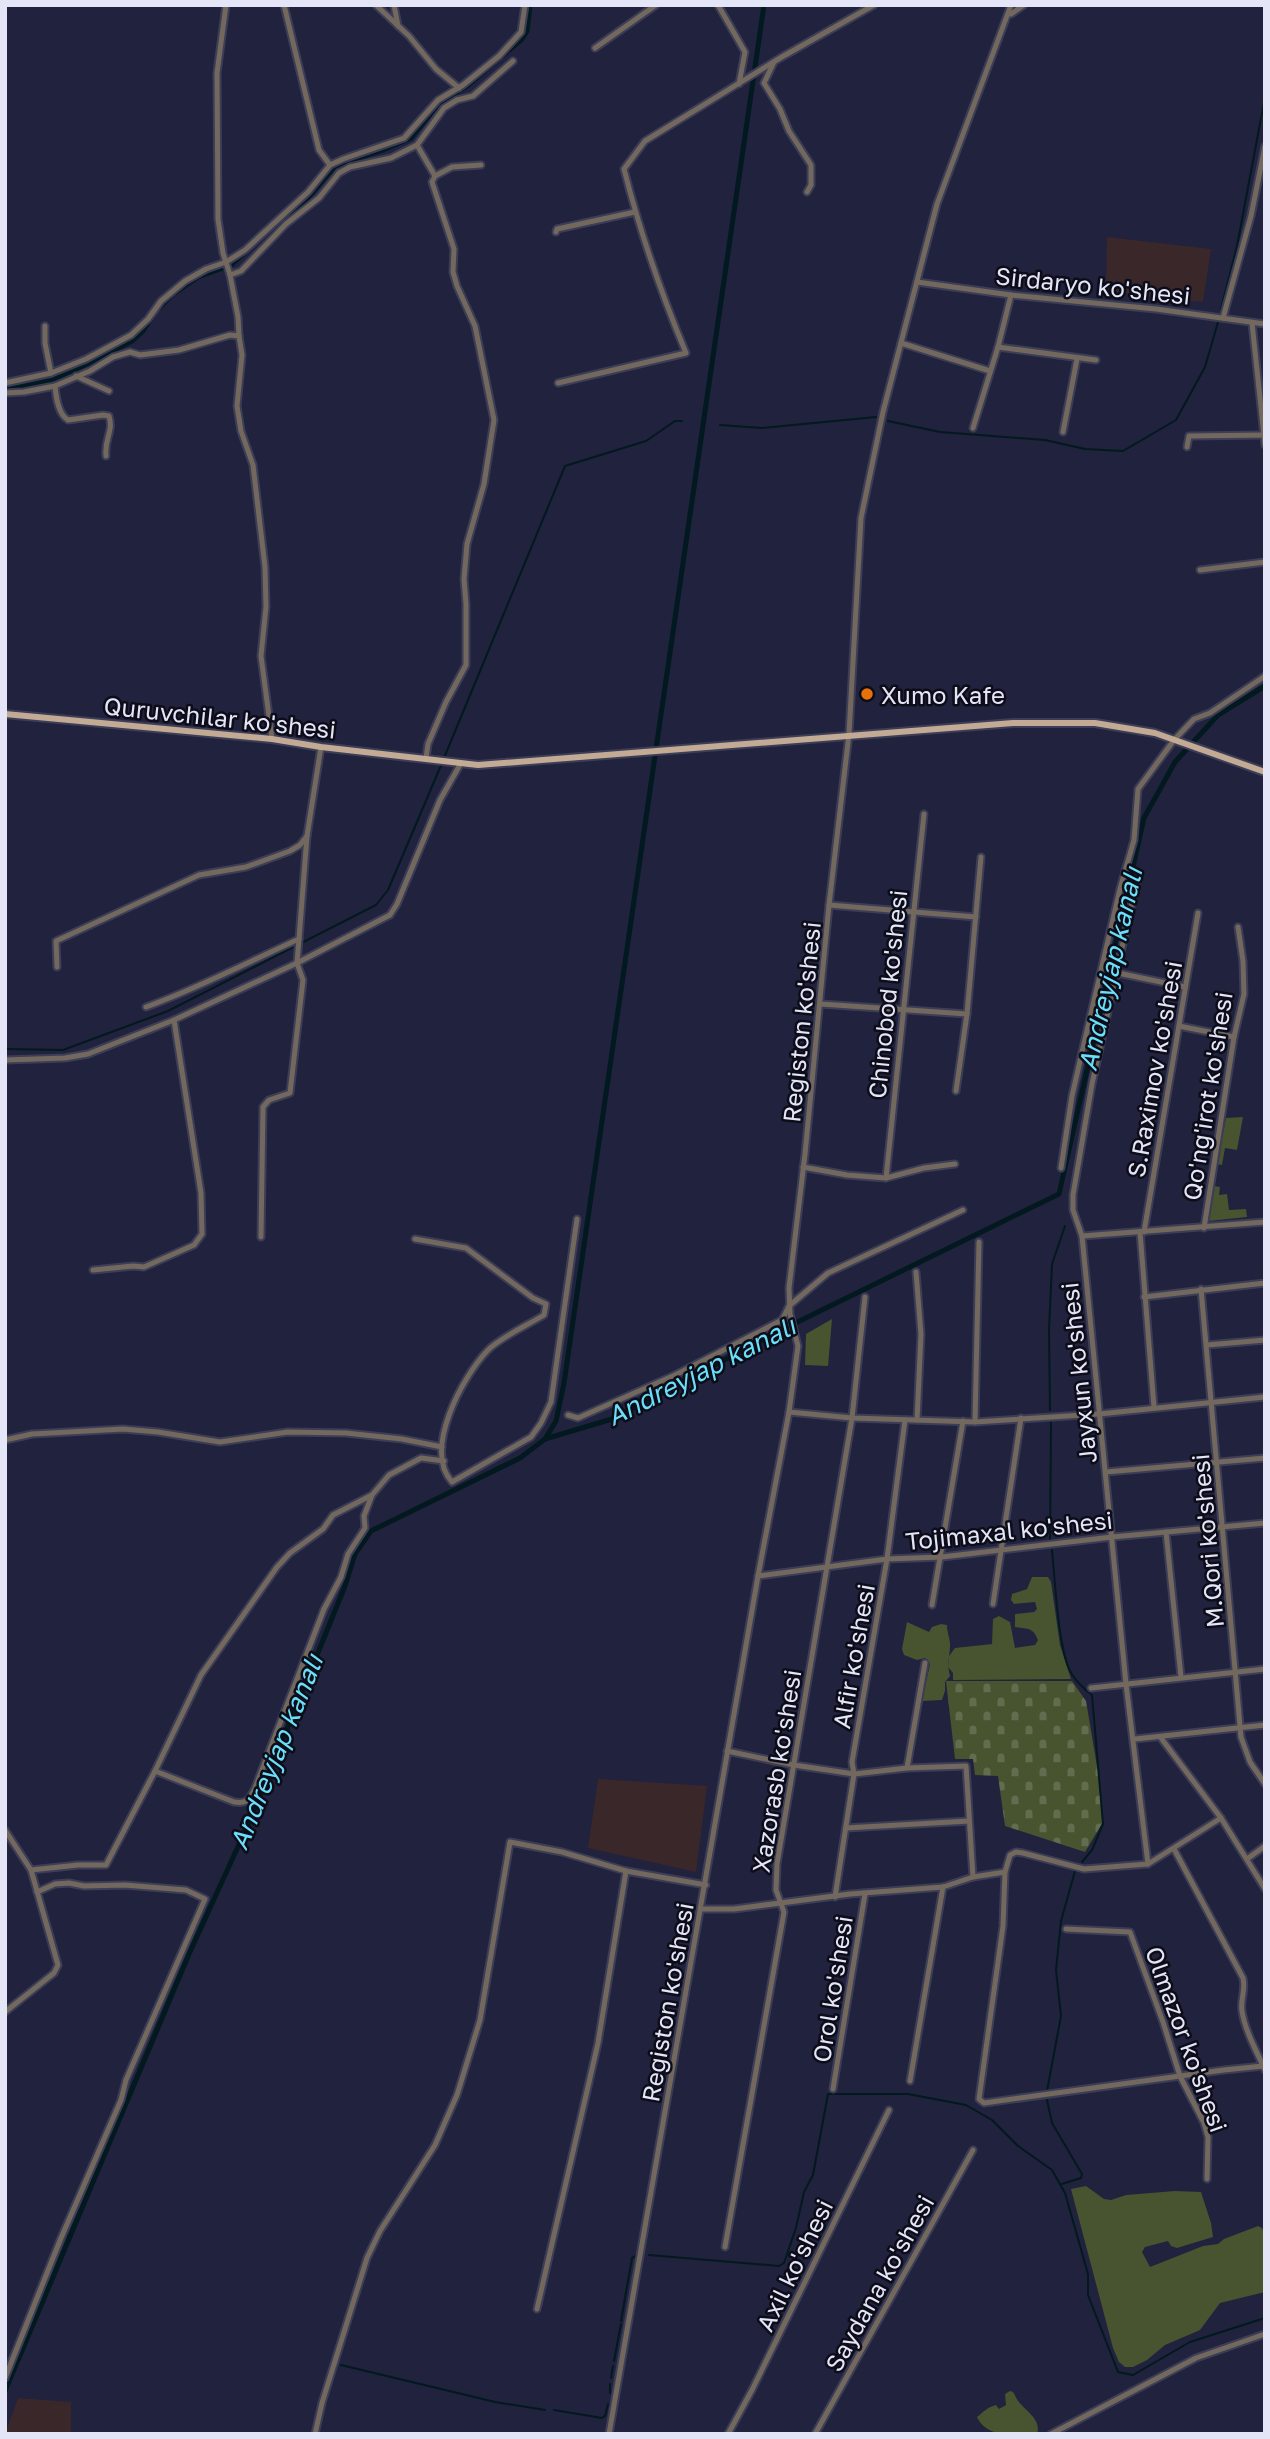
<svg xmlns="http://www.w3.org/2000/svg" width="1270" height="2439" viewBox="0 0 1270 2439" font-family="'Golos Text',sans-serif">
  <defs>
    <pattern id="cemetery-stones" width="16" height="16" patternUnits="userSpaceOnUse" patternTransform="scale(1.75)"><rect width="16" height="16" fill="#48532f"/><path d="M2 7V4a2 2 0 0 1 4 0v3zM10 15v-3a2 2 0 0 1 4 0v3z" fill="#626c4e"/></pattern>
  </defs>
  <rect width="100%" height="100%" fill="#21223d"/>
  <!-- education -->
  <g fill="#3a272a">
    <path d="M1107,237l104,12 -8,53 -97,-11z"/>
    <path d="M598,1779l109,7 -11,86 -108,-24z"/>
    <path d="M18,2398l53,4v32h-66z"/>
  </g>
  <!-- grass -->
  <g fill="#48532f">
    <path d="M1243,1117l-6,33 -12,-2 -3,17 -5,-1 9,-46z"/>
    <path d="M1214,1186l6,1 -1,8 8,-1 2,16 17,-1 1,8 -38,4z"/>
    <path d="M832,1319l-4,47 -23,-1 1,-31z"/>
    <path d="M1032,1577h16l3,5 9,63 11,34 -118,1v-7l-5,-6 1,-11 6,-8 37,-4 1,-25 6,-3 11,6 5,26 20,-3 3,-5c-5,-13 -10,-11 -23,-13v-13l19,-2 3,-3 -2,-7 -21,2 -3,-4 1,-6 15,-5z"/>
    <path d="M907,1622l22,10 3,-5 9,-3 6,1c0,8 4,16 3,23 -1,11 -3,17 0,28l-5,6v9l-3,9 -20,1 8,-37 -5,-6 -8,2 -13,-5 -2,-6z"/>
    <path d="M1086,2186l18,13 7,1 15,-5 49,-4 26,1 10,31 2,14 -36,11 -6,-2 -3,-5 -23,6 -3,5 8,15 53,-21 15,-2 6,-5 34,-13 4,2 3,6v58l-45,11 -20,27 -35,15 -18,15 -14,7h-8l-6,-5 -6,-14 -42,-159z"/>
    <path d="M1010,2391l3,1c2,3 3,6 5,9 8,10 24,19 19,33 -21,0 -50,5 -60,-17 6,-5 11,-10 19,-12l3,4 7,-4 -1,-11z"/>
  </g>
  <!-- cemetery -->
  <path fill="url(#cemetery-stones)" d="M1072,1681l14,20 13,77 4,44 -18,30 -80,-26 -7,-50 -23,-1 -2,-16h-18l-9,-78z"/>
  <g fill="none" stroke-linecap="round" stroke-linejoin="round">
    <!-- stream -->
    <g stroke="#02191f" stroke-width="2">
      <path d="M1221,309l16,-63 28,-149"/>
      <path d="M888,421l52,11 105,8 40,9 38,2 53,-31 29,-53 13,-45"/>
      <path d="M720,425l42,3 114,-11"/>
      <path d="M444,758l121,-292 81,-25 29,-20h7"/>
      <path d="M5,1049l58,1 105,-39 208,-106 12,-15 54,-127"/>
      <path d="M1050,1410l-1,-80 3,-66 13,-38"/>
      <path d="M1050,1540l1,-118"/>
      <path d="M1052,1550c3,30 6,97 18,121 5,10 13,17 22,24l11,129 -11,26 -10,12"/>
      <path d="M1047,2091l14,-75 -5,-46 5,-49 14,-50"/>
      <path d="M1047,2100l5,23 30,51 -1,4 -19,6"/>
      <path d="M649,2255l130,11 5,-3 12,-35 8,-36 9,-17 15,-81h80l58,11 26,15 26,26 34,24 13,23 23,81v21l30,77 15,3 57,-33 75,-24"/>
      <path d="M621,2321l11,-63 4,-2"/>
      <path d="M614,2361l7,-37"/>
      <path d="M341,2365l154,37 50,8"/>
      <path d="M611,2378l2,-12"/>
      <path d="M610,2393v-9"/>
      <path d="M554,2410l48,8 3,-2 3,-12"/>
    </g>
    <!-- canal -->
    <g stroke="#02191f" stroke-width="5">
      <path d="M276,225l31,-26 28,-33 48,-16 28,-12 29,-36 27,-16 54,-46 6,-9 3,-26"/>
      <path d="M158,309l14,-14 26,-18 33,-12 17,-15"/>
      <path d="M5,390l45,-9 23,-10 59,-30 11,-10 9,-14"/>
      <path d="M545,1439l11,-18 8,-38 200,-1378"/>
      <path d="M5,2391l184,-437 62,-136 94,-232 10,-32 16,-23 149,-73 25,-19 67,-20 165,-87 282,-138 85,-376 31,-56 43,-47 47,-29"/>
    </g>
    <!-- minor casing -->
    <g stroke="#3c3d57" stroke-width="9">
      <g id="minor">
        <path d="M226,5l-9,68 1,146 5,34 7,22"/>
        <path d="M284,5l35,145 11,15"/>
        <path d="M376,5l33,31 27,33 23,19"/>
        <path d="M394,5l4,21"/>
        <path d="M718,5l27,47 -6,32"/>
        <path d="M1011,14l13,-9"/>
        <path d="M595,48l61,-43"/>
        <path d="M774,62l-10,21 16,26 9,22 22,34v20l-4,7"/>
        <path d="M417,145l18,31 17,-9 29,-2"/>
        <path d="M556,232l1,-3 78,-17"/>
        <path d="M917,282l94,13 145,14 109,15"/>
        <path d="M1223,318l28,-102 14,-70"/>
        <path d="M1252,323l13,122"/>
        <path d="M45,326v17l6,30"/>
        <path d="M239,336l-1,-19 -8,-42 11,-4 45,-47 33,-26 20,-25 11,-6 41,-9 26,-13 27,-37 13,-8 16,-4 40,-35"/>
        <path d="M901,343l89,28"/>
        <path d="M998,347l98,13"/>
        <path d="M76,376l33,15"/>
        <path d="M5,383l46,-10 35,-14 45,-24 17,-16 13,-18 24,-20 21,-12 20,-7 19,-12 63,-58 22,-27 13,-6 61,-21 34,-38 25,-15 36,-29 22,-24 4,-27"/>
        <path d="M558,383l128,-30c-25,-60 -46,-121 -62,-184l21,-28 135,-83 94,-53"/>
        <path d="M5,393l19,-1 31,-6"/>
        <path d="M973,428l25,-81 13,-52"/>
        <path d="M1063,432l14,-73"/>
        <path d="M1187,447l2,-11 75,-1"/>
        <path d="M106,456c-2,-18 8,-24 3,-40l-6,-1 -35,5c-10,-6 -12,-23 -13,-34l35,-15 23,-14 17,-5 10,3 39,-5 51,-15 9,1 3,19 -5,51 4,25 12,34 12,102 1,40 -5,49 11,83"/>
        <path d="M1200,570l65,-8"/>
        <path d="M426,758l2,-14 18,-42 20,-37v-61l-2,-25 3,-35 17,-60 10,-64 -19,-94 -18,-40 -4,-14 1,-23 -22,-67 3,-6"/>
        <path d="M1136,884l-44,200 -19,111v15l9,26 44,448 22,180"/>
        <path d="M829,905l147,12"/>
        <path d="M57,967l-1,-26 143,-66 47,-8 44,-16 10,-6 7,-9"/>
        <path d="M1118,973l67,14"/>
        <path d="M821,1004l146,10"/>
        <path d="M146,1007c53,-19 102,-45 153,-68l8,-103 14,-89"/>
        <path d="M1179,1026l55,11"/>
        <path d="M5,1060l60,-2 23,-4 86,-34 123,-57 93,-48 7,-11 43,-104 21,-37"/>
        <path d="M956,1091l11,-77 14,-157"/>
        <path d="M803,1167l44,8 39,3 38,-10 31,-4"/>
        <path d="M1061,1168l11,-72 14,-61 34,-146 14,-49 4,-51 36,-49 20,-21 16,-6 55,-37"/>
        <path d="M886,1178l38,-364"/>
        <path d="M1204,1228l30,-191 10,-43 -1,-33 -5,-34"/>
        <path d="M1140,1232l14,175"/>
        <path d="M1144,1232l54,-319"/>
        <path d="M1082,1236l183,-14"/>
        <path d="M261,1237l2,-130 6,-7 21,-7 13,-113 -6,-17 2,-24"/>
        <path d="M415,1239l51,9 67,50 13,6 -2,11c-16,10 -43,22 -56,35 -26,27 -65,100 -36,132l79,-45 10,-14 10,-21 26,-183"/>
        <path d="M93,1270l40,-4 11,1 50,-22 8,-11 -1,-41 -27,-173"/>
        <path d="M916,1272l5,62 -4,86"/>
        <path d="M1201,1289l40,448 9,25 15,22"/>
        <path d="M1144,1297l121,-14"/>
        <path d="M1207,1345l58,-5"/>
        <path d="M789,1412l63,6 123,4 124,-8 166,-17"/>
        <path d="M568,1415l10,3 97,-43 107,-55 7,-14 39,-33 135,-63"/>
        <path d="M975,1422l4,-180"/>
        <path d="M5,1440l27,-6 91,-5 35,3 62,10 68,-10 58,1 56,6 40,8"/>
        <path d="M1106,1472l159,-14"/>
        <path d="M1166,1532l15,145"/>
        <path d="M758,1576l129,-17 55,-2 170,-20 153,-14"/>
        <path d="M993,1604l28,-186"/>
        <path d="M932,1605l31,-184"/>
        <path d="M1091,1688l174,-19"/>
        <path d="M1161,1738l60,80 44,71"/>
        <path d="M1135,1739l130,-14"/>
        <path d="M727,1751l67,14 60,9 53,-6 59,-2 7,111"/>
        <path d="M907,1768l18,-105"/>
        <path d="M155,1771l79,31c13,2 15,-2 21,-14l69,-179 17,-32 7,-23 17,-26 -1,-12 8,-21"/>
        <path d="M1221,1818l-73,46 -64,5 -61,-16 -7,-1 -6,3 -5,17 -2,54 -24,173 5,4 240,-33 39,-4"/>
        <path d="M846,1828l123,-7"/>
        <path d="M5,1830l26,40 47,-5h28l49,-94 46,-96 76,-108 13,-14 33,-24 10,-14 39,-20 17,-20 32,-17 23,3"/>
        <path d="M1174,1849l69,129c3,12 -3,22 -1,33 3,20 15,41 23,59"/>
        <path d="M1247,1859l18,-13"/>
        <path d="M835,1897l19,-123 -2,-12 35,-203 18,-139"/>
        <path d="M701,1909h33l116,-15 93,-7 30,-10 32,-5"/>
        <path d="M1066,1929l64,3 33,90 17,54 24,47 4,14 -1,42"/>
        <path d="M5,2012l49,-39 4,-8 -27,-95"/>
        <path d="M910,2081l33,-194"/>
        <path d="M833,2089l32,-195"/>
        <path d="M725,2247l59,-335 -8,-22 1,-26 75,-446 13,-121"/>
        <path d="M537,2309l61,-266 28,-172"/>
        <path d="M5,2378l56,-140 60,-138 5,-20 79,-181 -19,-9 -61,-5 -41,1 -15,-3 -14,1 -18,8"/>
        <path d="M315,2434l7,-31 45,-145 13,-27 55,-86 22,-50 23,-75 30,-178 52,10 64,19 80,14"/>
        <path d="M609,2434l149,-858 31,-164 9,-66 -8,-32 -1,-26 16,-134 24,-249 20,-171 12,-216 22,-106 54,-208 74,-199"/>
        <path d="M728,2434l24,-44 137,-280"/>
        <path d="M815,2434l158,-284"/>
        <path d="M1051,2434l145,-76 69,-24"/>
      </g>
    </g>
    <!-- major casing -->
    <g stroke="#3c3d57" stroke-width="10">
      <path id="major" d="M5,714l267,25 49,8 157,18 535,-42h82l60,10 110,39"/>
    </g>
    <!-- minor -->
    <use href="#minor" stroke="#73685d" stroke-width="5"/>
    <!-- major -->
    <use href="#major" stroke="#c2aa94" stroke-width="6"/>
  </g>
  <!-- markers -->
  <circle fill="#e8710a" stroke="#0c0d19" stroke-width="2.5" cx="867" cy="694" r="7"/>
  <g text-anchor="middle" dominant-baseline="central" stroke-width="5" stroke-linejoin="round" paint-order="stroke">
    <!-- street labels -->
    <g font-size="24" fill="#e4e6f8" stroke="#0c0d19">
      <text transform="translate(1093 285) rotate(6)">Sirdaryo ko'shesi</text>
      <text transform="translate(220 717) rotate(6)">Quruvchilar ko'shesi</text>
      <text transform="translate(887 994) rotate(-84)">Chinobod ko'shesi</text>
      <text transform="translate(801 1022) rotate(-84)">Registon ko'shesi</text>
      <text transform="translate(1154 1069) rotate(-80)">S.Raximov ko'shesi</text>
      <text transform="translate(1207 1096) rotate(-81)">Qo'ng'irot ko'shesi</text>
      <text transform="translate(1078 1373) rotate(-96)">Jayxun ko'shesi</text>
      <text transform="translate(1009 1530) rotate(-6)">Tojimaxal ko'shesi</text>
      <text transform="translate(1207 1541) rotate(-95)">M.Qori ko'shesi</text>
      <text transform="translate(853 1656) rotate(-80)">Alfir ko'shesi</text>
      <text transform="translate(776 1771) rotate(-81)">Xazorasb ko'shesi</text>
      <text transform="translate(832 1989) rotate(-81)">Orol ko'shesi</text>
      <text transform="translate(667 2002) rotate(-80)">Registon ko'shesi</text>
      <text transform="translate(1187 2039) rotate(70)">Olmazor ko'shesi</text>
      <text transform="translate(794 2265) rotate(-64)">Axil ko'shesi</text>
      <text transform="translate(879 2283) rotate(-61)">Saydana ko'shesi</text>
    </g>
    <!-- poi labels -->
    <g font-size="24" fill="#e4e6f8" stroke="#0c0d19" text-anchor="start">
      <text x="881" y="694">Xumo Kafe</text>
    </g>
    <!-- water labels -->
    <g font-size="26" font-style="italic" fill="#6bdef9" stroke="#0c0d19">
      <text transform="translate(1110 969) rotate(-77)">Andreyjap kanalı</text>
      <text transform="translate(701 1371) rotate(-27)">Andreyjap kanalı</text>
      <text transform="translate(276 1752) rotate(-68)">Andreyjap kanalı</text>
    </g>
  </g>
  <!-- border -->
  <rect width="1270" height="2439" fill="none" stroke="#e4e6f8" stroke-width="14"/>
</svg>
